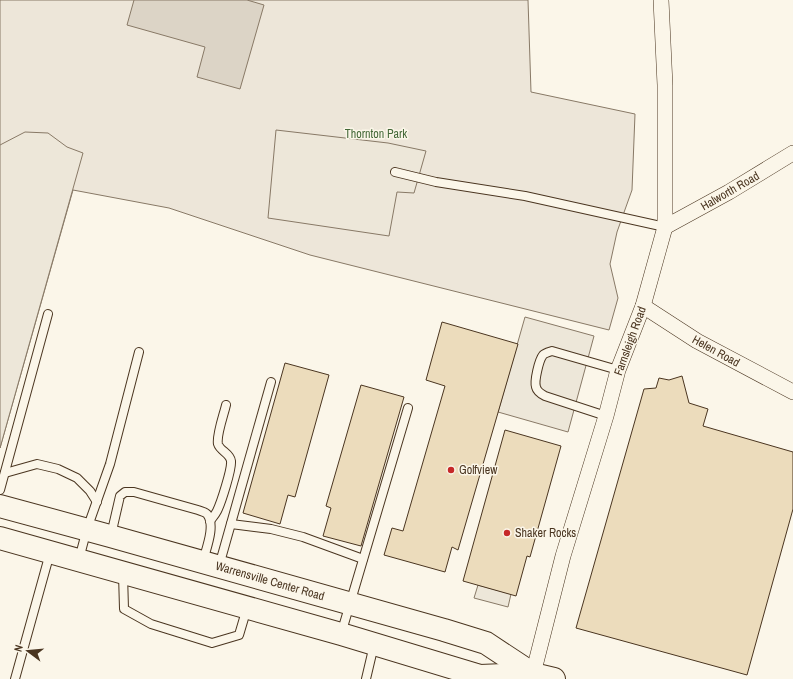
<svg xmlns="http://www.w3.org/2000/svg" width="793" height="679" viewBox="0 0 793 679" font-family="'Archivo Narrow',sans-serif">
  <rect width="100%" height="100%" fill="#fbf6e9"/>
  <!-- green -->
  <path fill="#ede6d9" stroke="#887966" d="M0,0h528l3,92 104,22 -3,76 -15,42 -7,32 8,34 -9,32 -299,-75 -141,-47 -96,-18 -73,258z"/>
  <!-- parking -->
  <g fill="#ede7d9" stroke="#887966">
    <path d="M276,130l112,13 38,8 -12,42 -17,-1 -8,44 -121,-18z"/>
    <path d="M25,132l23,1 19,14 16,6 -83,295v-303z"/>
    <path d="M525,317l69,19 -26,96 -70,-20z"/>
    <path d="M478,585l33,9 -3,13 -34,-9z"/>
  </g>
  <!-- water -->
  <path fill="#dcd4c6" stroke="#887966" d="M134,0h113l17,5 -24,84 -43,-12 8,-30 -78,-22z"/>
  <!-- building -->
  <g fill="#ecdcbc" stroke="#4a3520">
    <path d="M442,322l76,22 -60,206 -6,-3 -7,25 -61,-17 8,-27 11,3 42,-145 -19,-6z"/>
    <path d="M285,363l44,12 -34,122 -7,-2 -8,29 -37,-11z"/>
    <path d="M682,376l7,27 19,6 -5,17 90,26v57l-46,166 -171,-47 68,-239 12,-1 3,-10 10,2z"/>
    <path d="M361,385l43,12 -43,149 -38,-10 8,-28 -5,-2z"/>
    <path d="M505,430l56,16 -31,111 -3,-1 -11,40 -53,-15z"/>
  </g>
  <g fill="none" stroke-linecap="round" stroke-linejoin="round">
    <!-- service casing -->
    <g stroke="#4a3520" stroke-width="10">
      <g id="service">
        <path d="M395,172l41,10 89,14 140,31"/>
        <path d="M606,416l-61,-20c-4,-2 -8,-5 -9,-9 -2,-6 3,-27 7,-32 2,-2 6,-3 9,-4l66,19"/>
        <path d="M5,473l32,-9 21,5 19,9 13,13 7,11"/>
        <path d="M0,490l48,-176"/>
        <path d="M210,521c2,-3 5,-6 7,-10 4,-8 15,-42 14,-50 -1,-8 -11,-10 -13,-17 -2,-8 6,-30 8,-39"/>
        <path d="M231,524l40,5 32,8 60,22"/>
        <path d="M111,535l9,-39 5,-4h9l64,18c2,1 7,2 9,4 9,11 -1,35 -4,47"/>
        <path d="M79,559l8,-30 23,-65 29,-112"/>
        <path d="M219,566l52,-184"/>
        <path d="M123,574l1,35 27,15 61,19 27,-8 8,-27"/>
        <path d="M341,634l67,-226"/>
        <path d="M15,679l35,-126"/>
        <path d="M366,679l8,-34"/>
      </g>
    </g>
    <!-- minor casing -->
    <g stroke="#4a3520" stroke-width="16">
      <g id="minor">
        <path d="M665,227l64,-35 64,-39"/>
        <path d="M643,306l54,35 96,51"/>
        <path d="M533,674l30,-118 43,-140 12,-46 25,-64 22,-79v-142l-4,-85"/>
      </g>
    </g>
    <!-- primary casing -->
    <g stroke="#4a3520" stroke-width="24">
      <g id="primary">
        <path d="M0,506l110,30 334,94 42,13 47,31"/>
        <path d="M0,538l341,96 139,42 53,-2 21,5"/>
      </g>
    </g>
    <!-- service -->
    <use href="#service" stroke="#fbf6e9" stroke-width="8"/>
    <!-- minor -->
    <use href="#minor" stroke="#fbf6e9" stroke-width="15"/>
    <!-- primary -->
    <use href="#primary" stroke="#fbf6e9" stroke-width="22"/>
  </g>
  <!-- markers -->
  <g fill="#c62828" stroke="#fbf6e9" stroke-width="1.5">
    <circle cx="451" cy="470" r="4"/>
    <circle cx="507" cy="533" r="4"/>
  </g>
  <g text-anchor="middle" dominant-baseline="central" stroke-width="3" stroke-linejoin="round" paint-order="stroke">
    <!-- park labels -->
    <g font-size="12" fill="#436837" stroke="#fbf6e9">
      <text x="376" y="134">Thornton Park</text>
    </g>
    <!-- street labels -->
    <g font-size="12" fill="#4a3520" stroke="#fbf6e9">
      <text transform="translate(730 191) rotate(-30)">Halworth Road</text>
      <text transform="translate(630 341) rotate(-70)">Farnsleigh Road</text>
      <text transform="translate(716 351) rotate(29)">Helen Road</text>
      <text transform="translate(270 581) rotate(16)">Warrensville Center Road</text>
    </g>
    <!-- poi labels -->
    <g font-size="12" fill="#4a3520" stroke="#fbf6e9" text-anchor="start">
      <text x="459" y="470">Golfview</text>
      <text x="515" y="533">Shaker Rocks</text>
    </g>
  </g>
  <!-- north arrow -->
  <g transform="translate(28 651) rotate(286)" stroke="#fbf6e9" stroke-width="3" paint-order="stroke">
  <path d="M0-3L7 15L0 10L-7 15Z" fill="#4a3520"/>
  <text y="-6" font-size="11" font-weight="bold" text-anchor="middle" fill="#4a3520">N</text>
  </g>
</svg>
